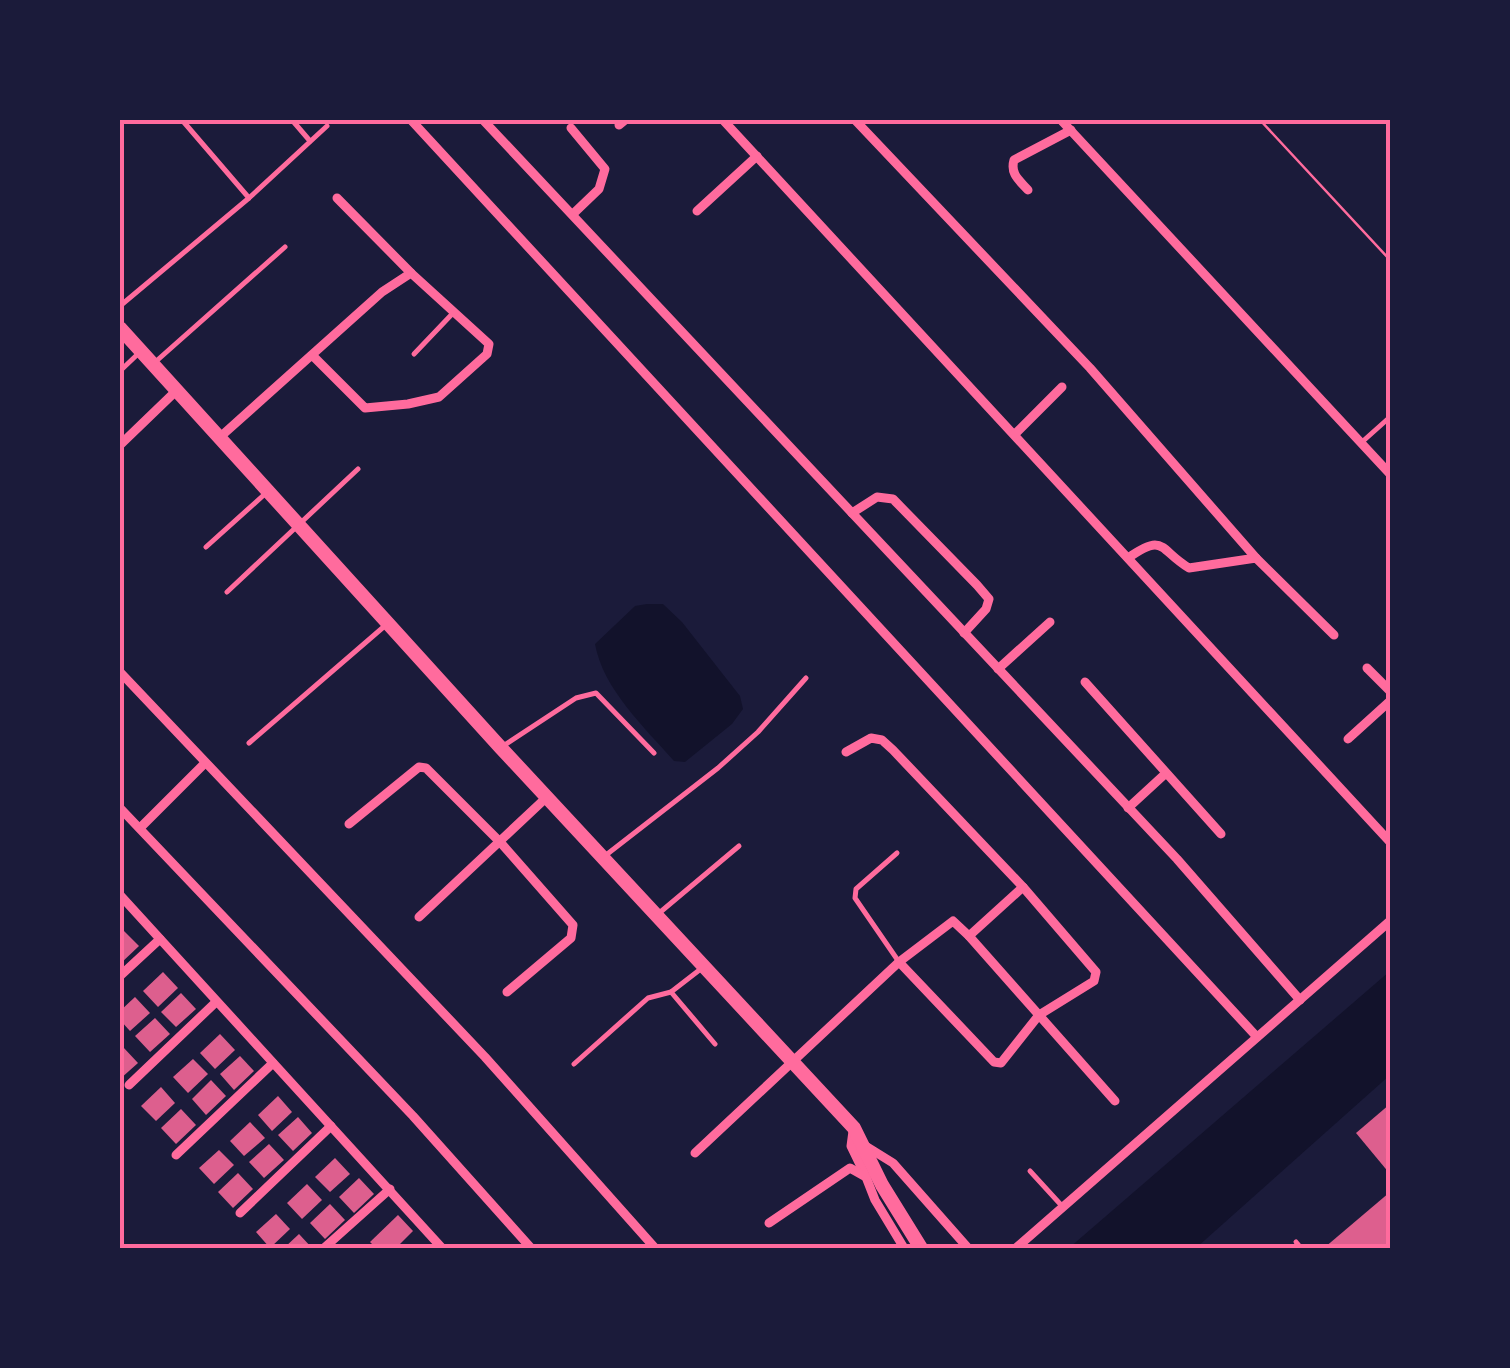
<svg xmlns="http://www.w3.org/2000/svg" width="1510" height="1368" viewBox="0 0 1510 1368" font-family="Lora,serif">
  <rect width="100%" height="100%" fill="#1b1b3a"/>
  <!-- water -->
  <g fill="#12122b">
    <path d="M647,604h16l19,18 58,74 3,13 -11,15 -47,38 -11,-1c-29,-33 -71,-72 -79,-117l40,-38z"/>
    <path d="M1390,971v104l-194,173h-127z"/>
  </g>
  <!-- building -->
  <g fill="#dd5f8e">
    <path d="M124,931l15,15 -19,18v-30z"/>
    <path d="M163,972l15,16 -20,19 -15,-16z"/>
    <path d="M181,993l15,16 -20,18 -15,-15z"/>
    <path d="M135,997l15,16 -20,18 -10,-11v-9z"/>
    <path d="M155,1018l15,16 -20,18 -15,-16z"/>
    <path d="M220,1034l15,16 -20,19 -15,-16z"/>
    <path d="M123,1047l15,16 -18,16v-29z"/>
    <path d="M240,1056l14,15 -20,19 -14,-16z"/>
    <path d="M193,1059l15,15 -20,19 -15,-16z"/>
    <path d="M211,1080l15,16 -20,19 -14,-16z"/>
    <path d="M161,1087l14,16 -19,18 -15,-15z"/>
    <path d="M278,1096l14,16 -20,19 -14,-16z"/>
    <path d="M1390,1104v70l-34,-41z"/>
    <path d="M181,1109l15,16 -20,19 -15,-16z"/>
    <path d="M298,1117l14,16 -19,18 -15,-16z"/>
    <path d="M250,1122l15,16 -21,18 -14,-15z"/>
    <path d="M269,1144l15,16 -20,18 -15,-16z"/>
    <path d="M219,1150l15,15 -20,19 -15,-16z"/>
    <path d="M335,1158l15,16 -20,18 -15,-15z"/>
    <path d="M238,1173l15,16 -20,19 -15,-16z"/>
    <path d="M359,1178l15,16 -20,19 -15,-16z"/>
    <path d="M307,1184l15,16 -20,19 -15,-16z"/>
    <path d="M1390,1192v56h-66z"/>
    <path d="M330,1204l15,16 -20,19 -15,-16z"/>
    <path d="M276,1214l14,15 -20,19 -14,-16z"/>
    <path d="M398,1215l15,16 -17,17h-20l-6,-6z"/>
    <path d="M299,1234l13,14h-28z"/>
  </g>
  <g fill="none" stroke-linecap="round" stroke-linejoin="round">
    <!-- path -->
    <path stroke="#ff6b9d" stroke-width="2.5" d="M1260,120l130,140"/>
    <!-- service -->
    <g stroke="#ff6b9d" stroke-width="5">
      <path d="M182,120l67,78"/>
      <path d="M292,120l18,21"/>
      <path d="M120,306l129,-108 78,-72"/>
      <path d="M414,354l40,-42"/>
      <path d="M153,364l132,-117"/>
      <path d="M120,371l20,-19"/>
      <path d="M1362,442l28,-25"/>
      <path d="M206,547l60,-54"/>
      <path d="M227,592l131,-123"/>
      <path d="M249,743l138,-119"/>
      <path d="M503,746l73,-48 20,-5 58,60"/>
      <path d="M897,853l-41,36 -1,9 44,64"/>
      <path d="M606,855l112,-87 40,-36 48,-54"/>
      <path d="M658,914l81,-68"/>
      <path d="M671,992l44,52"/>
      <path d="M574,1064l74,-66 23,-6 31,-24"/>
      <path d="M1030,1171l32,35"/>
      <path d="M1296,1242l5,6"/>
    </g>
    <!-- minor -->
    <g stroke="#ff6b9d" stroke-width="9">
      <path d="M411,120l846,917"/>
      <path d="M483,120l694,739 123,141"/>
      <path d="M723,120l667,722"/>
      <path d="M855,120l235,248 166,190"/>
      <path d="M1061,120l329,354"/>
      <path d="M619,125l6,-5"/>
      <path d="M571,128l34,41 -6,20 -25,24"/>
      <path d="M1028,190c-9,-10 -18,-16 -14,-30l57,-30"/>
      <path d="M337,198l74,75"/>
      <path d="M697,211l60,-55"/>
      <path d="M1015,434l47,-47"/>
      <path d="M219,438l163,-146 29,-19 78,71 -2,10 -48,43 -31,7 -43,4 -52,-52"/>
      <path d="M120,445l56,-54"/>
      <path d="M852,513l25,-16 16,2 84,86 12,14 -3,10 -22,24"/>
      <path d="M1128,558c37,-26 31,-8 61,10l67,-10 78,77"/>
      <path d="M1367,668l23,23"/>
      <path d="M998,669l52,-47"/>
      <path d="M120,672l365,385 170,191"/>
      <path d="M1085,682l136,152"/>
      <path d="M1348,739l42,-38"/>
      <path d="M846,752l25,-14 11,2 11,10 130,137 73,85 -2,9 -55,34 -38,48 -7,-1 -95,-100"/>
      <path d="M120,808l293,308 118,132"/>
      <path d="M1128,808l37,-34"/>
      <path d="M349,824l70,-57 7,1 75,75 72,82 -2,13 -64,54"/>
      <path d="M140,828l65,-65"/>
      <path d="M120,895l322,353"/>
      <path d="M419,917l129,-121"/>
      <path d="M969,936l146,165"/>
      <path d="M120,976l40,-37"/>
      <path d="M129,1085l87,-83"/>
      <path d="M853,1131l-2,15 15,31"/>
      <path d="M864,1145l29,18 75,85"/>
      <path d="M695,1153l204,-191 54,-41 16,15 54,-49"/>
      <path d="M176,1155l97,-92"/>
      <path d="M240,1213l91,-87"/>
      <path d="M769,1223l81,-55 16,9 9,23 29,48"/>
      <path d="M324,1248l66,-59"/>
      <path d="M1016,1248l374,-327"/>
    </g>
    <!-- secondary -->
    <path stroke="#ff6b9d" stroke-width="14" d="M120,328l381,420 353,380 28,57 39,63"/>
  </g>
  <!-- border -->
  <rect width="1510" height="1368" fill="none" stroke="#1b1b3a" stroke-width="245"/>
  <rect x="122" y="122" width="1266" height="1124" fill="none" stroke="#ff6b9d" stroke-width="4"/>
</svg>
